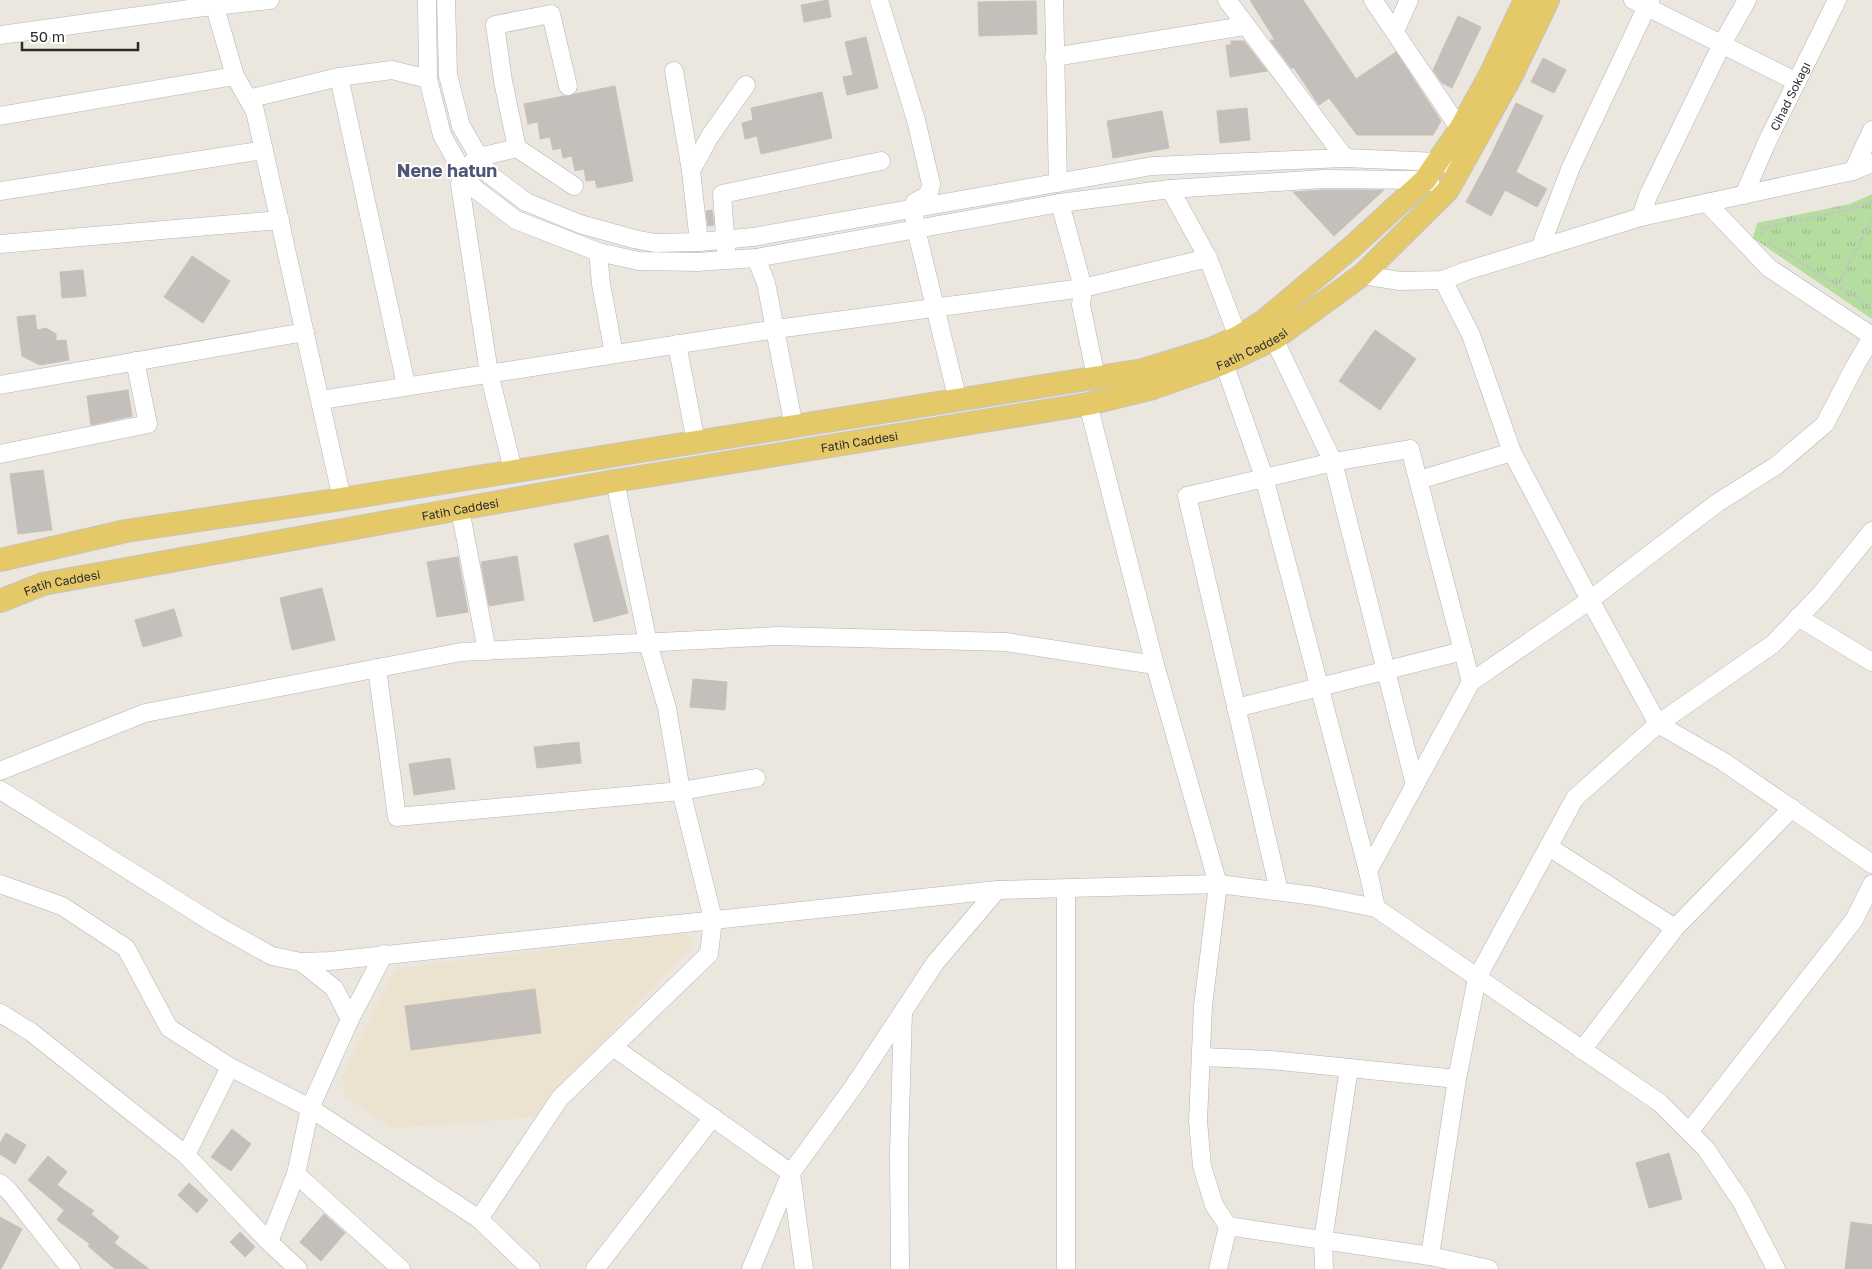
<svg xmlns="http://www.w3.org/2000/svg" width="1872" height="1269" viewBox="0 0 1872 1269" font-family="'Golos Text',sans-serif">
  <defs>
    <pattern id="park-tufts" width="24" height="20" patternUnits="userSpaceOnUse" patternTransform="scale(1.25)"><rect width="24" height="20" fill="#b4dd9f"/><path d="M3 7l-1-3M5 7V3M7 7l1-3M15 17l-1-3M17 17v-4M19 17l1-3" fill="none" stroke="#9bbe89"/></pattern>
  </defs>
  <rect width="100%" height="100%" fill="#ebe6de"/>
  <!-- education -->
  <path fill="#ebe2cf" d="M685,933l7,6 -1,7 -139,150 -17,21 -144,11 -46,-33 -3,-20 53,-106z"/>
  <!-- park -->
  <path fill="url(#park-tufts)" d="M1872,194v125l-119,-81 4,-15 93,-19z"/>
  <!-- building -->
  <g fill="#c4bfba" stroke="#c7c1b8">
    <path d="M828,0l3,17 -27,5 -3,-17z"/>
    <path d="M1250,0h53l53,79 40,-27 45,69 -8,14h-76l-28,-37 -10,7 -25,-37h-3l-21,-28h5z"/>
    <path d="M1036,1l1,33 -58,2 -1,-34z"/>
    <path d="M1458,16l23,11 -29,61 -10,-5 -9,-13z"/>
    <path d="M866,37l12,51 -31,7 -4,-18 10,-2 -8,-33z"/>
    <path d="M1231,41h13l23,30 -37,6 -4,-32h5z"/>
    <path d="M1543,58l23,12 -12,23 -23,-11z"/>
    <path d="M615,86l18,95 -36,7 -2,-8 -9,1 -2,-12 -9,2 -3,-15 -9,2 -2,-10 -8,2 -3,-13 -10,2 -2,-17 -10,2 -4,-20 40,-8h6l5,-2z"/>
    <path d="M822,92l10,46 -71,16 -4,-18 -12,3 -3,-16 11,-3 -2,-12z"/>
    <path d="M1516,103l27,13 -27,56 31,17 -10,18 -32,-17 -14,26 -25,-14 24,-45z"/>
    <path d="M1247,108l3,32 -30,3 -3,-32z"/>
    <path d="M1162,111l7,37 -56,10 -6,-37z"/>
    <path d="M1323,190h61l-50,46 -41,-44z"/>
    <path d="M712,210l2,15 -6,1 -2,-15z"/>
    <path d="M192,256l38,25 -27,42 -39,-26z"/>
    <path d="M83,270l3,26 -24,2 -2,-26z"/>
    <path d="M35,315l2,15 9,-2 10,6v7l10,-1 3,20 -29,5 -18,-9 -5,-39z"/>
    <path d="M1375,330l41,29 -36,51 -41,-29z"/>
    <path d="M128,390l4,26 -41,9 -4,-29z"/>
    <path d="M43,470l9,60 -34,4 -8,-60z"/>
    <path d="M608,535l20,78 -34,9 -20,-78z"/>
    <path d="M517,556l7,44 -35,6 -8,-44z"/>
    <path d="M458,557l10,55 -31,5 -10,-55z"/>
    <path d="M322,588l13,52 -43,10 -12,-52z"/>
    <path d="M174,609l8,27 -39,11 -8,-27z"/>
    <path d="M693,679l34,3 -2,28 -35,-3z"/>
    <path d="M579,742l2,21 -44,5 -3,-21z"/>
    <path d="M450,758l5,31 -41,6 -5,-31z"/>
    <path d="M535,989l6,44 -130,17 -6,-44z"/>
    <path d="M232,1129l19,15 -20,27 -20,-14z"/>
    <path d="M6,1133l20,12 -11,19 -15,-10v-11z"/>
    <path d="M1669,1153l13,46 -33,9 -13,-45z"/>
    <path d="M48,1156l19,16 -10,13 37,26 -3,3 28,23 -5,6 35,26h-34l-27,-23 2,-2 -33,-24 7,-10 -36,-30z"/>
    <path d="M189,1183l19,17 -11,13 -19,-18z"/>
    <path d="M324,1214l21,19 -24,28 -21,-19z"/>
    <path d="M0,1217l22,12 -21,40h-1z"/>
    <path d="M1851,1222l21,3v44h-27z"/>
    <path d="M240,1232l15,15 -10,10 -15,-15z"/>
  </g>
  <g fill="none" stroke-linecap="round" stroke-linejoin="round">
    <!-- minor casing -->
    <g stroke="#b1b4bd" stroke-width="19">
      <g id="minor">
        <path d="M427,0l1,79 14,56 20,36 12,17 42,32 82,32 41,9 58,1 59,-4 304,-55 110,-14 153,-10 102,1 5,2"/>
        <path d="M446,0l2,75 13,51 28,48 37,28 54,22 54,15 21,4 44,-1 54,-5 399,-71 193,-8 93,4 9,2"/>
        <path d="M879,0l37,120 15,64c-1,12 -7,13 -16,18l-2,4 3,23 42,172"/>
        <path d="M1054,0l4,183"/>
        <path d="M1227,0l118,158"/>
        <path d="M1373,0l87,129"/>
        <path d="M1633,0l164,82"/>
        <path d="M215,7l20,69 20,35 87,388"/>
        <path d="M1395,31l14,-31"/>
        <path d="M0,35l196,-27 74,-8"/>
        <path d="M1054,57l190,-31"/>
        <path d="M674,71l17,100"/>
        <path d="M339,77l67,308"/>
        <path d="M248,99l91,-22 53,-7 36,9"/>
        <path d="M0,116l235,-40"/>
        <path d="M517,148l-14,-67 -8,-56 56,-11 17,72"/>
        <path d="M1853,171l19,-41"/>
        <path d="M1170,189l38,69 30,79"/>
        <path d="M0,191l264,-41"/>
        <path id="s1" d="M1744,195l22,-51 71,-144"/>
        <path d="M1060,203l23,85 -2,17 15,72"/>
        <path d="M1707,203l62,65 103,68"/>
        <path d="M1641,217l7,-21 74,-152 25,-44"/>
        <path d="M699,242l-8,-71 19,-35 36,-51"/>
        <path d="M0,244l280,-24"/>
        <path d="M1540,248l31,-81 79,-167"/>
        <path d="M726,250l-4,-56 159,-33"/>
        <path d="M598,252l3,32 13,70"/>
        <path d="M756,258l10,25 28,144"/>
        <path d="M1362,275l38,6 43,-1 23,-9 175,-54 212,-46 19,-8"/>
        <path d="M1443,280l28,55 41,117 78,148 68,124 66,38 148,102"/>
        <path d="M1274,339l59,123 82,323"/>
        <path d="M677,344l19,98"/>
        <path d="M1224,363l40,114 104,394"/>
        <path d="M0,385l305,-53"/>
        <path d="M321,400l455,-71 307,-41 125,-30"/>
        <path d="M1088,404l67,261 63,219 -15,122 -5,115 4,45 12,39 14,21 -10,43"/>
        <path d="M0,454l148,-30 -13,-63"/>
        <path d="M513,470l-24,-97 -29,-188 2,-14 17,-14 38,-9 57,38"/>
        <path d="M1419,480l93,-28"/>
        <path d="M460,509l27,142"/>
        <path d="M1798,617l74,45"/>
        <path d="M377,668l20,149 284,-26 75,-13"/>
        <path d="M1236,708l227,-57"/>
        <path d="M0,771l145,-58 316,-61 316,-16 229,6 149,23"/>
        <path d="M0,790l218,136 54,30 29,6 29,-1 667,-71 221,-6 97,12 61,12 284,195 46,46 35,52 35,68"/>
        <path d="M1549,847l126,81"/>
        <path d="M0,884l62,22 64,42 43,80 61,39 80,41 169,111 52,50"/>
        <path d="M1279,891l-92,-395 146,-34 77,-13 61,233"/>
        <path d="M1376,908l-8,-37 103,-189 119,-82 127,-97 60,-38 48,-41 30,-58 17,-29"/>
        <path d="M301,962l33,26 16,31"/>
        <path d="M0,1013l31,19 155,123 83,87 29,27"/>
        <path d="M613,1047l178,126 13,96"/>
        <path d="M1582,1050l93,-122 117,-120"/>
        <path d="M1202,1057l69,3 186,19"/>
        <path d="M1689,1132l165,-212 18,-36"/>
        <path d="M186,1155l44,-88"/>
        <path d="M296,1174l105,95"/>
        <path d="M0,1183l9,8 62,78"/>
        <path d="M479,1219l81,-121 149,-144 4,-35 -32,-128 -14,-83 -19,-65 -33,-162"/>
        <path d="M1228,1226l202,30 59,13"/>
        <path d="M269,1242l27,-68 14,-66 40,-89 34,-65"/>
        <path d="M1430,1256l27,-177 20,-101 98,-180 83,-74 115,-80 47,-49 52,-64"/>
        <path d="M595,1269l118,-152"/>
        <path d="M751,1269l40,-96 63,-87 81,-123 62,-73"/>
        <path d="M900,1269l-1,-116 4,-142"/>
        <path d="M1066,1269v-380"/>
        <path d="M1324,1269l-1,-29 26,-172"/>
      </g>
    </g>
    <!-- major casing -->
    <g stroke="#c4c4c4" stroke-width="24">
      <g id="major">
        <path d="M0,560l126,-29 216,-32 801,-129 68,-21 27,-12 26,-16 89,-75 72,-66 35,-51 30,-54 35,-75"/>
        <path id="s2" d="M0,601l43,-17 572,-103 473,-77 65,-16 71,-25 50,-24 88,-64 86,-85 64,-115 36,-75"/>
      </g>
    </g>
    <!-- path -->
    <g stroke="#c4c4c4" stroke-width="2.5" stroke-dasharray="4 2.5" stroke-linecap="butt">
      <path d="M1762,236l-1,-6 5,-3 82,-17 24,-8"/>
      <path d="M1768,242l104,65"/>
      <path d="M1837,286l35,-66"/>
    </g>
    <!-- minor -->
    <use href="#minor" stroke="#fff" stroke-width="18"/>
    <!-- major -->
    <use href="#major" stroke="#e5c969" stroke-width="22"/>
  </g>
  <g text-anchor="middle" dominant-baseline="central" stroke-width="4" stroke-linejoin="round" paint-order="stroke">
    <!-- street labels -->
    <g font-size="12" fill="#2b2b2b" stroke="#fff">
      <text stroke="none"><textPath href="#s1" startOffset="109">Cihad Sokağı</textPath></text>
      <text stroke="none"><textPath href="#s2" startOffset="1280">Fatih Caddesi</textPath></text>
      <text stroke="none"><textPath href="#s2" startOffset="875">Fatih Caddesi</textPath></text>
      <text stroke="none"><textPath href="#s2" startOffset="470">Fatih Caddesi</textPath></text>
      <text stroke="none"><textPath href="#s2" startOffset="65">Fatih Caddesi</textPath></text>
    </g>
    <!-- district labels -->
    <g font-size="18" font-weight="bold" fill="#4e5678" stroke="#fff">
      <text x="447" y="170">Nene hatun</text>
    </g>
  </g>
  <!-- scale -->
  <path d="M22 42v8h116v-8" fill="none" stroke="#2b2b2b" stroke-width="2.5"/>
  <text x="30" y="42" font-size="15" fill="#2b2b2b" stroke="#ffffff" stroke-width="4" paint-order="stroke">50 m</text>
</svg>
